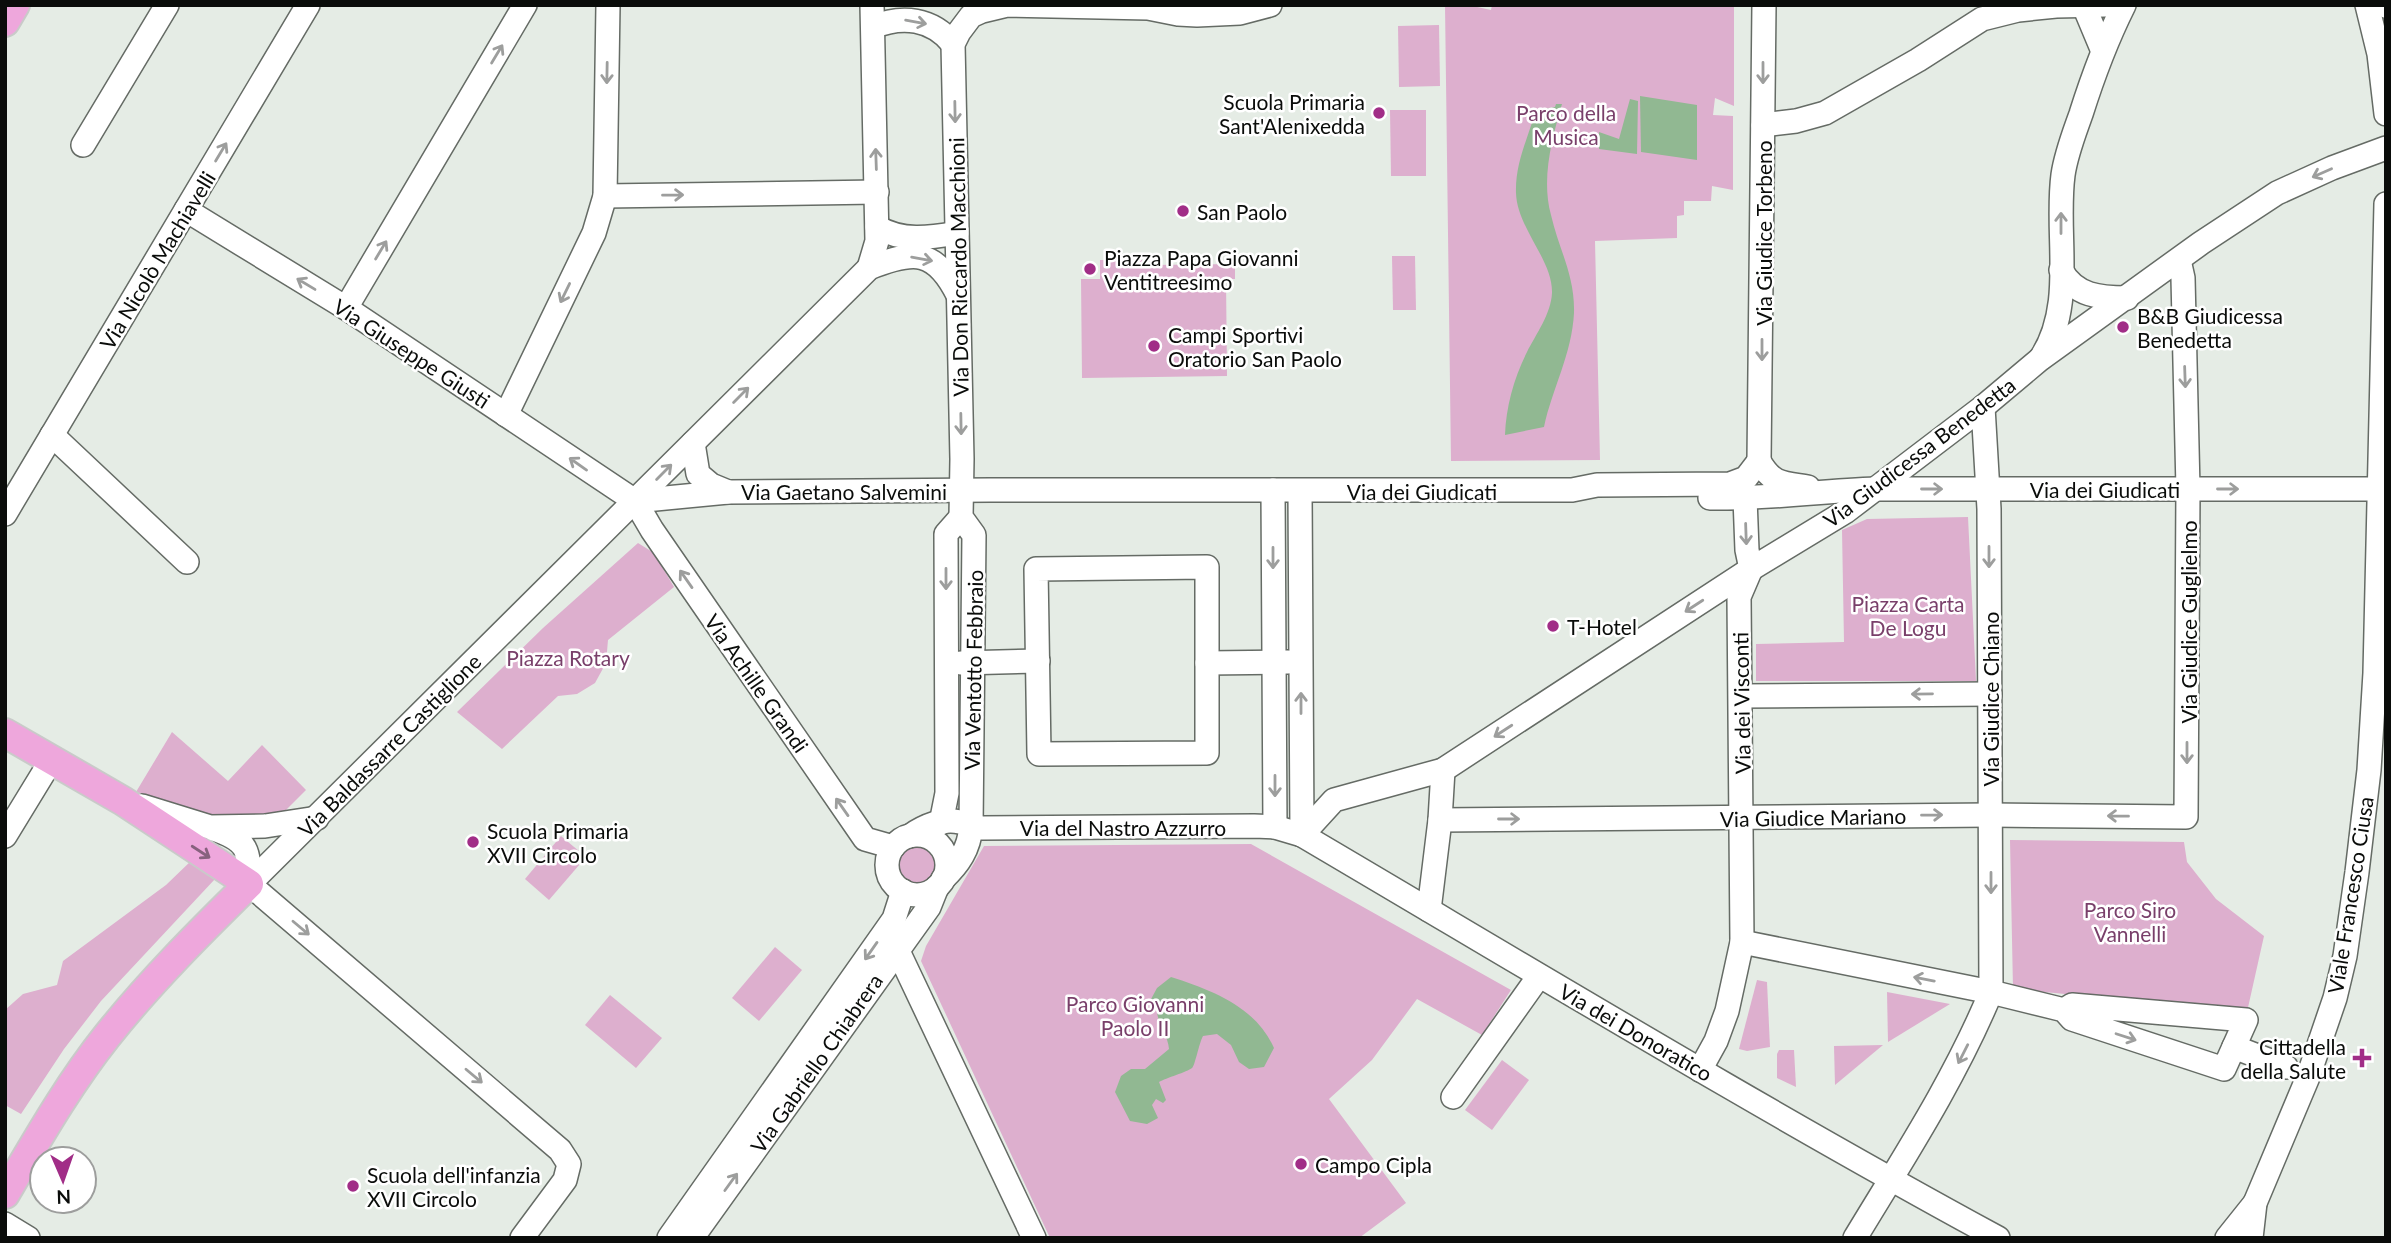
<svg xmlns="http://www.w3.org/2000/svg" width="2391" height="1243" viewBox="0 0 2391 1243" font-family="Lato,sans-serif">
  <rect width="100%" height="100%" fill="#e5ece5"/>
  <!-- green -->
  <g fill="#ddafce">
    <path d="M1445,5h23l23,5 1,-5h242v101l-19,-8 -2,17 20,1v74l-21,-4 -1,15h-27v14l-7,1v22l-82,3 5,219 -149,1z"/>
    <path d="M1439,25l1,61 -41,1 -1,-61z"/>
    <path d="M1390,110h36v66h-35z"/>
    <path d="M1392,256h23l1,54h-23z"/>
    <path d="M1100,260h50v5l85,-1v15h-9l1,97 -145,2 -1,-99h19z"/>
    <path d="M1968,517l8,164h-220v-37l88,-2 -2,-112 25,-11z"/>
    <path d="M638,543l16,10 20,34 -66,53 -2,23 -11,20 -18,11 -19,2 -56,53 -45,-37 86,-84z"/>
    <path d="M172,732l56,49 34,-36 44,45 -24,24 -60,5 -72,-20 -14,-7z"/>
    <path d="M561,836l25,21 -37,43 -24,-21z"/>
    <path d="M928,837l11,8 8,19 -24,30c-28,1 -43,-22 -30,-47z"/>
    <path d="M2010,840l174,2 3,20 29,37 48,37 -17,76 -234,-23z"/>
    <path d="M1251,844l260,146 -29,45 -65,-36 -45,61 -43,39 77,104 -47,35h-309l-129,-277 5,-15 58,-100z"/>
    <path d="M192,860l23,19 -114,122 -37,48 -43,65 -16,-9v-95l18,-16 34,-9 6,-24 103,-76z"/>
    <path d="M775,947l27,23 -43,51 -27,-23z"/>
    <path d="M1757,980l10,2 3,65 -23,4 -8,-2z"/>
    <path d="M1887,992l63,12 -62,38z"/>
    <path d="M610,995l52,43 -26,30 -51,-43z"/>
    <path d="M1883,1045l-48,40 -1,-39z"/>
    <path d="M1779,1050h15l2,37 -19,-9v-24z"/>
    <path d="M1502,1060l27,20 -37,50 -27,-20z"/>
  </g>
  <!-- water -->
  <g fill="#91b892">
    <path d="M1640,96l57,9v55l-56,-8z"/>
    <path d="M1630,99l8,2 -1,53 -38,-5v-17l20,7z"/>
    <path d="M1556,104h6c-10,34 -21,75 -11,111 8,35 24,60 23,98 -2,41 -22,76 -30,114l-39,8c1,-28 9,-57 22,-83 9,-18 24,-38 25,-59 1,-33 -35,-65 -36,-100 -1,-30 12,-55 20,-83l19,-3z"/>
    <path d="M1171,977c41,13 85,30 103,71l-10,19 -15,2 -10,-7 -8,-17 -14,-11 -14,2c-4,7 -8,30 -11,32 -5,4 -26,10 -33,14l7,18 -3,3 -7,-4 -4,6 6,13 -11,6 -17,-3 -15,-29 6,-16 10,-7h14l24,-20c-1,-15 -14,-28 -12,-43l-7,-5 7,-13z"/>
  </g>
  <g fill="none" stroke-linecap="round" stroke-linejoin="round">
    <!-- minor casing -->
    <g stroke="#656b65" stroke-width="26">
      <g id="minor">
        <path d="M2367,5l12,49 7,60"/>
        <path d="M2385,5l1,1"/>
        <path d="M2084,6l18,43"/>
        <path d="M873,27c29,-12 59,-9 80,17"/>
        <path d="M1763,125l33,-4 29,-8 93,-53 64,-41 36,-9 38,-4 49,-1"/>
        <path d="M83,145l84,-140"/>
        <path d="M605,196l272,-4"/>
        <path d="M186,210l160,98 289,193"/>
        <path d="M877,227c25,15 52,11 80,6"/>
        <path d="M869,268l8,-27 -5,-236"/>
        <path d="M2061,270c14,26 39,28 66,28"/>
        <path d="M346,308l179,-303"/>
        <path d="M2041,358c35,-53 14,-123 22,-183 3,-21 11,-41 18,-61 12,-38 25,-73 43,-109"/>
        <path d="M506,415l88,-182 11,-37 3,-191"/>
        <path d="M52,435l135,127"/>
        <path d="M693,443l5,31 13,11 17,7"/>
        <path d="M1759,461l5,-456"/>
        <path d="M1759,461c14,24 23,22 49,26"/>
        <path d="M1273,490l2,337"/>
        <path d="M1300,491l2,344"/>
        <path d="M1710,498c56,1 110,-7 166,-9h502l8,4"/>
        <path d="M635,501l93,-9 262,-2h582l25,-5 133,-1 16,-6 13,-17"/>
        <path d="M635,501l17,29 213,309 28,8"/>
        <path d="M5,514l303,-509"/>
        <path d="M1207,567v186l-168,1 -3,-185z"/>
        <path d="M961,663l77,-2"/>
        <path d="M1207,663l81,-1"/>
        <path d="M1741,696l249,-2"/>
        <path d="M142,806l68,21 55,-1 52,-8"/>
        <path d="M1440,820l550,-5 196,2 2,-328 -5,-211 -4,-18"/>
        <path d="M941,823l6,-30 -1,-259 15,-17"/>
        <path d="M214,829c35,12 35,21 35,55"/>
        <path d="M1302,835l32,-35 109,-30 308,-201 94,-57 138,-105 56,-47 162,-117 76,-50 55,-25 54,-20"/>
        <circle cx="917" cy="865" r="30"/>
        <path d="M5,836l47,-77"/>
        <path d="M910,836c14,-10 33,-18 50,-14 9,2 13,5 22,6l272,-2 21,1 27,8c231,136 460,275 696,403"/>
        <path d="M943,879c16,-15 26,-30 28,-52l3,-292 -13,-18 1,-58 -9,-415 6,-12 12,-16 11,-5 25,-6 141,3 30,6 19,1 43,-2 30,-8"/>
        <path d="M249,884l620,-616c45,-18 66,-19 89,27"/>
        <path d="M249,884l311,266 9,14 -4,16 -43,58"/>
        <path d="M1429,910l11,-90 3,-50"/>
        <path d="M1742,942l249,50 73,18 8,9 152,50 22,-49 -174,-15 -8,5"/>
        <path d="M897,949l137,289"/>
        <path d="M2234,1047l52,20"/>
        <path d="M1700,1070l16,-29 11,-30 15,-69 -3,-345 12,-28 -4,-19 -2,-52"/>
        <path d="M1453,1097l86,-121"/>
        <path d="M5,1224l23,14"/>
        <path d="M669,1238l225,-319 9,-28"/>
        <path d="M692,1238l237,-331 8,-20"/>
        <path d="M1855,1238c49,-81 100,-159 136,-246l-2,-483 -6,-102"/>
        <path d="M2227,1238l28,-35"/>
        <path d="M2251,1238l4,-35 53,-126 27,-79 10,-42 12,-84 12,-102 6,-97 11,-469"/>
      </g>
    </g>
    <!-- major casing -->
    <g stroke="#c9cac9" stroke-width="32">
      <g id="major">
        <path d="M5,22l10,-17"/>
        <path d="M5,733l118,68 126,83c-49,48 -99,98 -142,152 -39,49 -70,104 -102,158"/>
      </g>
    </g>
    <!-- minor -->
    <use href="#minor" stroke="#fff" stroke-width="23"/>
    <!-- major -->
    <use href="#major" stroke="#eea7dc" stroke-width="28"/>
  </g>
  <!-- one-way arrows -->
  <defs><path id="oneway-shaft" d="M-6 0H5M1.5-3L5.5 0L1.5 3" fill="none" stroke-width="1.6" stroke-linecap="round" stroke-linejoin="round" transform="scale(1.75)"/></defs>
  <g stroke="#9d9e9d">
    <use href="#oneway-shaft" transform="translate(916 22) rotate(10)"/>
    <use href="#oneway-shaft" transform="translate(497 54) rotate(-59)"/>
    <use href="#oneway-shaft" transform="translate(607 73) rotate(91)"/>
    <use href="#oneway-shaft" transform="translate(1763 73) rotate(90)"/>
    <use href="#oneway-shaft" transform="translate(955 112) rotate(89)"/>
    <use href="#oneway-shaft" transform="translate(221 152) rotate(-59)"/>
    <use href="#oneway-shaft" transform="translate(876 159) rotate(-92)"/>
    <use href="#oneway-shaft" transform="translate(2322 173) rotate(156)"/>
    <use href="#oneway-shaft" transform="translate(673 195) rotate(-1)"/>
    <use href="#oneway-shaft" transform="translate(2061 223) rotate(-90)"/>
    <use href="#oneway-shaft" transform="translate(381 250) rotate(-59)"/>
    <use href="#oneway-shaft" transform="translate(922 259) rotate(10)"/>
    <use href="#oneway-shaft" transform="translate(306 284) rotate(-149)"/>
    <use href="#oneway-shaft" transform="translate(565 293) rotate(116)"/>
    <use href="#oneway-shaft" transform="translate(1762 350) rotate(90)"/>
    <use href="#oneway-shaft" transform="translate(2185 377) rotate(88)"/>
    <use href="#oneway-shaft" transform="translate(741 395) rotate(-45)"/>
    <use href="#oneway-shaft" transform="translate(961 424) rotate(89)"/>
    <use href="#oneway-shaft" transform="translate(578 464) rotate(-145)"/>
    <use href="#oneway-shaft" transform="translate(664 472) rotate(-45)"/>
    <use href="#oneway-shaft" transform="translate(1932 489)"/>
    <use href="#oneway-shaft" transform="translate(2228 489)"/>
    <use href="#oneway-shaft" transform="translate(1746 534) rotate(88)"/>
    <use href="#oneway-shaft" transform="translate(1989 557) rotate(90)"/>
    <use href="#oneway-shaft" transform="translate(1273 558) rotate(90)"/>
    <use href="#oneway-shaft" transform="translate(686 579) rotate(-125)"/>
    <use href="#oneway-shaft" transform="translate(946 579) rotate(90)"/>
    <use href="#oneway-shaft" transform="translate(1694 606) rotate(147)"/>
    <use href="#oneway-shaft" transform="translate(1922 694) rotate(179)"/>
    <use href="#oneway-shaft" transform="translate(1301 703) rotate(-90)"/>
    <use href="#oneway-shaft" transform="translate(1503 731) rotate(147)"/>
    <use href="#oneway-shaft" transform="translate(2187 753) rotate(90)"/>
    <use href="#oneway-shaft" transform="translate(1275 786) rotate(90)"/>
    <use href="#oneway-shaft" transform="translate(842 807) rotate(-125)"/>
    <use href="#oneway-shaft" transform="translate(1932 815) rotate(-1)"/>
    <use href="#oneway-shaft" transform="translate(2118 816) rotate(-179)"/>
    <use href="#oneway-shaft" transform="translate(1509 819)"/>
    <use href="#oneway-shaft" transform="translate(1991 883) rotate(90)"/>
    <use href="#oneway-shaft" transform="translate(301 928) rotate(40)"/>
    <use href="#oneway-shaft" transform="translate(871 951) rotate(125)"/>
    <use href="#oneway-shaft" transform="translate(1924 979) rotate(-169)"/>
    <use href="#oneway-shaft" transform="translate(2126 1037) rotate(18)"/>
    <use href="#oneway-shaft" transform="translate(1963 1054) rotate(117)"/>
    <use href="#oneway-shaft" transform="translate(474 1076) rotate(40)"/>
    <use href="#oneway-shaft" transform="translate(731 1182) rotate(-54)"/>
  </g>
  <use stroke="#87617e" href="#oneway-shaft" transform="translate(201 852) rotate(33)"/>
  <!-- markers -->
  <g fill="#a12d87" stroke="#fff" stroke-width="2.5">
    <circle cx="1379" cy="113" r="7"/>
    <circle cx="1183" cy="211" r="7"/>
    <circle cx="1090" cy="269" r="7"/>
    <circle cx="2123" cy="327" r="7"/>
    <circle cx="1154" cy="346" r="7"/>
    <circle cx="1553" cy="626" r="7"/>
    <circle cx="473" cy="842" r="7"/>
    <path d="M2358.5 1047.5h7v7h7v7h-7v7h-7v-7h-7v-7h7z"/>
    <circle cx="1301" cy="1164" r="7"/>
    <circle cx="353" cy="1186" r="7"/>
  </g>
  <g text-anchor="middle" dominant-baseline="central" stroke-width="5" stroke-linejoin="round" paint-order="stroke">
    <!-- poi labels -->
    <g font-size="21" fill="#0a0c0a" stroke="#fff" text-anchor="start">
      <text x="1365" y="101" text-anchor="end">Scuola Primaria<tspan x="1365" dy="24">Sant'Alenixedda</tspan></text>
      <text x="1197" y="211">San Paolo</text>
      <text x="1104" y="257">Piazza Papa Giovanni<tspan x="1104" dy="24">Ventitreesimo</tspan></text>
      <text x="2137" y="315">B&amp;B Giudicessa<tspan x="2137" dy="24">Benedetta</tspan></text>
      <text x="1168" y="334">Campi Sportivi<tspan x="1168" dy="24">Oratorio San Paolo</tspan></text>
      <text x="1567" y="626">T-Hotel</text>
      <text x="487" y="830">Scuola Primaria<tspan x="487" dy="24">XVII Circolo</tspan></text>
      <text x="2346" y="1046" text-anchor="end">Cittadella<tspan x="2346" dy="24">della Salute</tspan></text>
      <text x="1315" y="1164">Campo Cipla</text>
      <text x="367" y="1174">Scuola dell'infanzia<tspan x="367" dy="24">XVII Circolo</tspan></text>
    </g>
    <!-- park labels -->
    <g font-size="21" fill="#793f6a" stroke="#fff">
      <text x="1566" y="112">Parco della<tspan x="1566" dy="24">Musica</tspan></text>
      <text x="1908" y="603">Piazza Carta<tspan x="1908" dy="24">De Logu</tspan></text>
      <text x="568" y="657">Piazza Rotary</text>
      <text x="2130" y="909">Parco Siro<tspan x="2130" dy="24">Vannelli</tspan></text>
      <text x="1135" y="1003">Parco Giovanni<tspan x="1135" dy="24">Paolo II</tspan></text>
    </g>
    <!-- street labels -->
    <g font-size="21" fill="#0a0c0a" stroke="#fff">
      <text transform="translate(1763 233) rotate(-90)">Via Giudice Torbeno</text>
      <text transform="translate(157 260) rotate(-59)">Via Nicolò Machiavelli</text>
      <text transform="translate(958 267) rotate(-91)">Via Don Riccardo Macchioni</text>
      <text transform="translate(412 353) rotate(33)">Via Giuseppe Giusti</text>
      <text transform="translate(1919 452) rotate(-37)">Via Giudicessa Benedetta</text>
      <text x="2105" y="489">Via dei Giudicati</text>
      <text x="844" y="491">Via Gaetano Salvemini</text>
      <text x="1422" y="491">Via dei Giudicati</text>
      <text transform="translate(2188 622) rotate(-90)">Via Giudice Guglielmo</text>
      <text transform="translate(973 670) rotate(-89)">Via Ventotto Febbraio</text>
      <text transform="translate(757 683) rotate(55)">Via Achille Grandi</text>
      <text transform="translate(1990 699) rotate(-90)">Via Giudice Chiano</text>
      <text transform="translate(1741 703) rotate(-91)">Via dei Visconti</text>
      <text transform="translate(389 745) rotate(-45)">Via Baldassarre Castiglione</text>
      <text transform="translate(1813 817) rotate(-1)">Via Giudice Mariano</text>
      <text x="1123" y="827">Via del Nastro Azzurro</text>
      <text transform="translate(2350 895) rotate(-81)">Viale Francesco Ciusa</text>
      <text transform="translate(1636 1032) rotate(30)">Via dei Donoratico</text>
      <text transform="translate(816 1063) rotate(-55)">Via Gabriello Chiabrera</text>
    </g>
  </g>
  <!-- border -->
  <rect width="2391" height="1243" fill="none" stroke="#0a0c0a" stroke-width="14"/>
  <!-- north arrow -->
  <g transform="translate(63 1180) rotate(178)"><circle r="33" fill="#ffffff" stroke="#9d9e9d" stroke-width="2"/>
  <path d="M0-5L12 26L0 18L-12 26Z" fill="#a12d87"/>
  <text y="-10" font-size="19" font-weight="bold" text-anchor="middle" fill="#0a0c0a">N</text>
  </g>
</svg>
